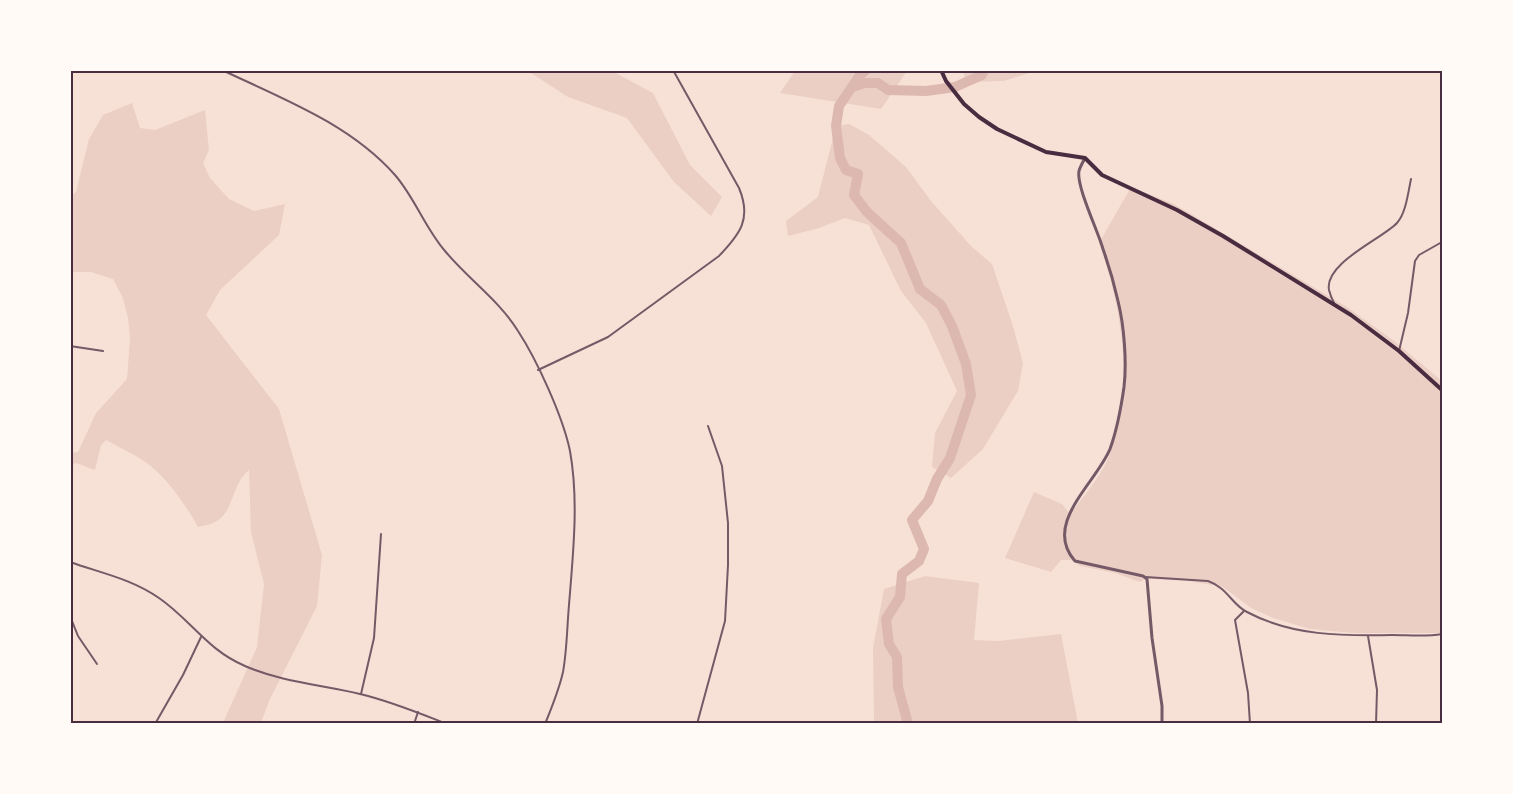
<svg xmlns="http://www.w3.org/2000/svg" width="1513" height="794" viewBox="0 0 1513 794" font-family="'Sofia Sans Condensed',sans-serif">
  <rect width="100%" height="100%" fill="#f7e1d7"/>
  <!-- green -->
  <g fill="#ebcfc5">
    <path d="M528,71h84l41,22 37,72 32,32 -11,19 -37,-34 -47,-64 -59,-21z"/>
    <path d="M795,71v-1l112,1 -26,38 -101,-16z"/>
    <path d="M963,71v-1l72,1 -31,10 -38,1z"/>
    <path d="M132,103l8,25 15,2 50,-20 4,40 -6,13 7,15 19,21 25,12 31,-7 -6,31 -59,55 -14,25 73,94 43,146 -5,51 -48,95 -8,22h-38l34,-76 7,-63 -13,-52 -2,-62c-18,15 -14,39 -32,51 -5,3 -13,5 -19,6 -12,-22 -33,-52 -54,-66 -12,-8 -26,-14 -38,-21l-5,5 -6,25 -19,-7 -5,3v-13l7,-1 18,-39 31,-34 3,-41 -2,-20 -5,-20 -10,-19 -22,-7h-20l-1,-75 6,-5 13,-53 14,-24z"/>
    <path d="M849,124l20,11 37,32 25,34 40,45 21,18 21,62 10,37 -5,28 -35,58 -32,29 -19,-11 3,-34 22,-42 -31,-68 -25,-32 -32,-66 -24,-7 -26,10 -31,8 -2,-15 32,-24 18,-71z"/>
    <path d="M1131,187l43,17 173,103 46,33 49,41v252h-89l-43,-4 -37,-11 -22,-10 -28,-21 -34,-6 -37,-2h-7l-5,3 -25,-9 -35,-7 -9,-6h-10l-10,12 -46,-14 29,-66 28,12 8,10c12,-15 29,-36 37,-53 29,-68 16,-151 -8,-218z"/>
    <path d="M925,576l54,7 -5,57 25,1 62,-7 17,89h-204l-1,-75 11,-59z"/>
  </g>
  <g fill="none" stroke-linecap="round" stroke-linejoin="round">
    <!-- river -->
    <g stroke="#dcb8b0" stroke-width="10">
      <path d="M866,70l-6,5 -21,31 -3,20 4,32 6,12 12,4 -4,21 13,17 34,31 19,46 21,16 11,21 14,38 5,31 -21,63 -13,21 -9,22 -16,19 12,29 -5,12 -17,13 -2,23 -14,22 3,25 8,13 1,30 10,37"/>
      <path d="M852,87l13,-4h13l10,7 38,1 29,-4 27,-12 2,-5"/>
    </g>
    <!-- minor -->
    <g stroke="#755966" stroke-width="2">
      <path d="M222,70c61,29 128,54 173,105 20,23 30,53 50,76 23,28 54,49 73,80 19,29 45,86 52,120 9,50 3,103 -1,154 -2,22 -2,45 -6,67 -4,18 -11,35 -18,52"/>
      <path d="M1334,303c-2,-4 -4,-9 -5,-13 -5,-27 53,-51 68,-67 9,-10 11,-30 14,-44"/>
      <path d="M70,346l33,5"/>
      <path d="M1399,351l9,-38 7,-52 4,-6 23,-13"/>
      <path d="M538,370l70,-33 111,-81c21,-22 33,-37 20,-68l-66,-118"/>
      <path d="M70,562c31,11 62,17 89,36 32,22 48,52 86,68 36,16 77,19 115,28 30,7 59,19 87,30"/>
      <path d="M1145,577l63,4c20,7 24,24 39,31 45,24 95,24 145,23 16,0 34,2 50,-1"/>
      <path d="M1244,611l-9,9 13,73 2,31"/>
      <path d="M70,616l8,20 19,28"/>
      <path d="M1368,636l9,54 -1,34"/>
      <path d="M361,694l13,-56 7,-104"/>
      <path d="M155,724l28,-49 18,-38"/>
      <path d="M414,724l4,-12"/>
      <path d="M697,724l28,-103 3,-56v-42l-6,-57 -14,-40"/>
    </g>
    <!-- tertiary -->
    <path stroke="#755966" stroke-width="3" d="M1085,158c-2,4 -5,9 -6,13 -3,15 19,60 24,78 6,17 11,34 15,52 6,24 9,61 6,86 -3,21 -7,43 -14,62 -14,34 -68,75 -35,112l68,15 4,3 5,59 10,68v18"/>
    <!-- secondary -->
    <path stroke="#4a2c40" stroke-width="4" d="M941,70l5,11 18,23 15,13 18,12 49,23 39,6 17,17 75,35 46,26 128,79 48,36 43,39"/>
  </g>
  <!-- border -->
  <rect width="1513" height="794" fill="none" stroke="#fffaf5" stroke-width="144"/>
  <rect x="72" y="72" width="1369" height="650" fill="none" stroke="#4a2c40" stroke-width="2"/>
</svg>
